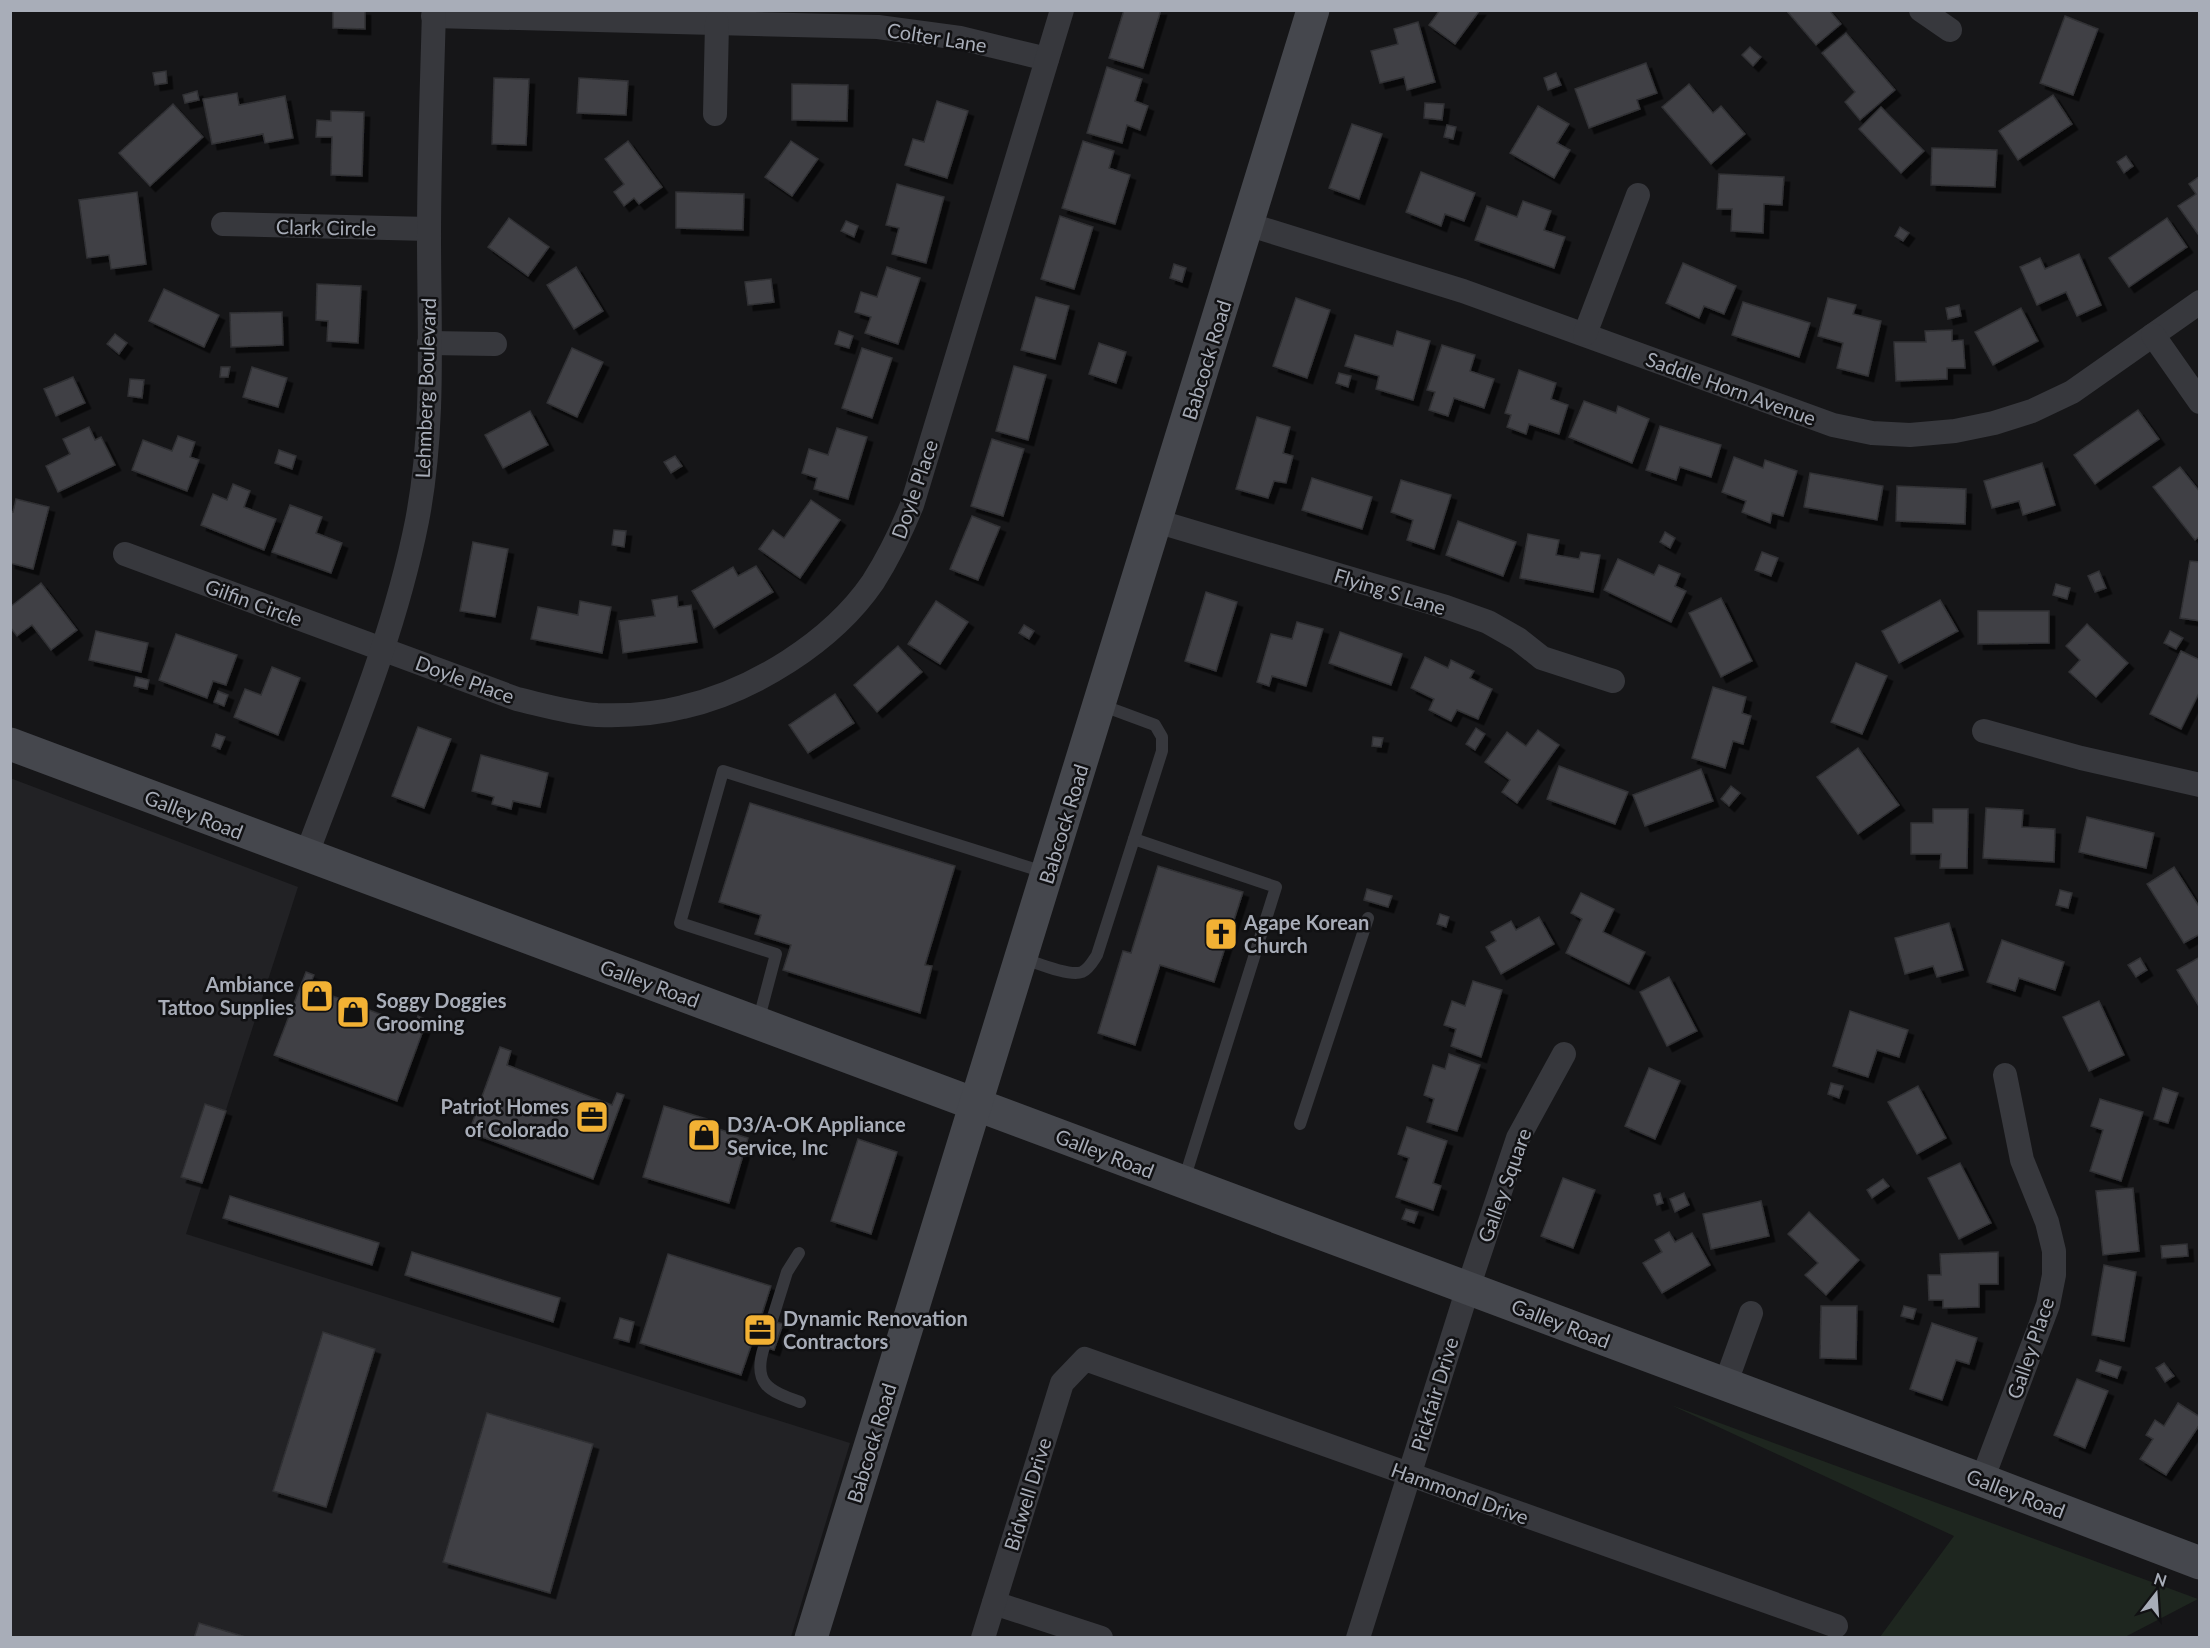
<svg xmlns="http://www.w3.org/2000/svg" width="2210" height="1648" viewBox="0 0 2210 1648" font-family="Lato,sans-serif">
  <defs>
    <filter id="shadow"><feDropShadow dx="5.5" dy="5.5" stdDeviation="0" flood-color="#0009"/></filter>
  </defs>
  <rect width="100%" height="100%" fill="#161618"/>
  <!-- built -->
  <path fill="#222225" d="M10,778l288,109 -112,347 664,209 -59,194h-780z"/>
  <!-- green -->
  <path fill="#1e261f" d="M1671,1405l527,194 -73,38h-245l74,-101z"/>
  <!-- building -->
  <g fill="#404145" stroke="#303034" stroke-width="1.5" filter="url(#shadow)">
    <path d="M333,10h32v19l-32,-1z"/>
    <path d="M1124,10h37l-18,58 -34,-10z"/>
    <path d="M1440,10h40l-25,34 -26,-19z"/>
    <path d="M1786,10h43l12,14 -25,21z"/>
    <path d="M2065,16l33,13 -25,66 -33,-12z"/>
    <path d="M1418,22l17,60 -28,8 -3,-13 -24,6 -9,-32 27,-7 -4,-15z"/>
    <path d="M1846,33l49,57 -35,30 -15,-18 10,-10 -33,-39z"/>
    <path d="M1750,47l11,10 -8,9 -11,-11z"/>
    <path d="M1646,63l11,30 -20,7 3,9 -51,19 -14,-39z"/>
    <path d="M1107,67l35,12 -7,22 13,5 -8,24 -13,-5 -5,18 -35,-10z"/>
    <path d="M166,71l1,12 -12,2 -2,-12z"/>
    <path d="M1556,73l5,12 -13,5 -4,-12z"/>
    <path d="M494,78l35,1 -3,66 -34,-1z"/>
    <path d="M579,78l49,3 -2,34 -49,-2z"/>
    <path d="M792,84l56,1 -1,36 -55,-1z"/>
    <path d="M1689,84l24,29 8,-7 24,28 -34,30 -49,-57z"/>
    <path d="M197,91l2,9 -14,3 -2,-8z"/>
    <path d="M237,93l2,12 46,-9 8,42 -28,5 -2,-9 -51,10 -9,-45z"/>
    <path d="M2053,95l19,29 -54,36 -19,-29z"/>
    <path d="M937,101l31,10 -21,67 -42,-13 8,-26 11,3z"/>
    <path d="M1425,103l19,1 -2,16 -18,-2z"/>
    <path d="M173,104l30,33 -53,49 -31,-33z"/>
    <path d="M1538,106l31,18 -12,19 13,7 -16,28 -44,-25z"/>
    <path d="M1881,107l43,44 -23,22 -42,-44z"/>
    <path d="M331,111l33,1 -2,64 -31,-1 1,-38h-16l1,-17 14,1z"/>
    <path d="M1352,124l30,10 -23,65 -30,-11z"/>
    <path d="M1447,125l9,2 -3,12 -9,-2z"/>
    <path d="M628,141l34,46 -23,17 -5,-6 -10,8 -10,-14 10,-8 -19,-25z"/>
    <path d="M791,141l27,18 -26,37 -27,-19z"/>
    <path d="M1083,141l31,10 -5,17 21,7 -15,49 -53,-16z"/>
    <path d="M1932,148l65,2 -2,37 -64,-2z"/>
    <path d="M2126,156l7,10 -9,7 -7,-11z"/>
    <path d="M1421,172l54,21 -11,28 -19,-7 -4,12 -35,-14z"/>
    <path d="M1719,174l65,3 -2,28 -18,-1 -1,29 -32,-2 1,-22h-15z"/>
    <path d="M2200,176v57l-2,1 -20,-28 18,-12 -7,-10z"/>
    <path d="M897,184l47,13 -18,66 -34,-9 7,-26 -13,-3z"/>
    <path d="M137,192l9,72 -35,5 -2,-14 -22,3 -8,-58z"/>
    <path d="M676,192l68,2 -1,36 -67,-2z"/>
    <path d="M1523,201l28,10 -7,19 21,7 -11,31 -79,-28 12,-34 30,11z"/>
    <path d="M1060,216l33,11 -19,62 -33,-10z"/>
    <path d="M509,218l40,29 -21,29 -40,-29z"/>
    <path d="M2167,218l20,29 -58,40 -20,-29z"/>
    <path d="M846,221l12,5 -4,11 -13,-6z"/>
    <path d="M1900,227l9,6 -6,8 -8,-5z"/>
    <path d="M2079,254l22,51 -24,11 -11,-24 -29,13 -17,-38 20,-9 5,11z"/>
    <path d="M1683,263l53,23 -12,28 -20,-8 -5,12 -33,-15z"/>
    <path d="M1174,264l12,4 -4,14 -12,-4z"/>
    <path d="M576,267l27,44 -29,18 -27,-44z"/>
    <path d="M887,267l33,11 -22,66 -33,-11 6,-16 -16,-5 6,-20 16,5z"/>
    <path d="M771,279l3,23 -26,3 -3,-23z"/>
    <path d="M317,284l44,2 -3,57 -31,-2 1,-20 -12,-1z"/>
    <path d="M164,289l55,26 -15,32 -55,-26z"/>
    <path d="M1036,297l33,9 -14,53 -34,-9z"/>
    <path d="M1296,298l34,12 -23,68 -34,-12z"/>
    <path d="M1828,298l28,7 -3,9 28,7 -13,55 -31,-8 6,-25 -25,-7z"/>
    <path d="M1743,302l67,21 -11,34 -67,-22z"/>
    <path d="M1959,305l2,11 -13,3 -2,-11z"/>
    <path d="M2021,308l17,33 -45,24 -18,-33z"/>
    <path d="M282,312l1,33 -52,2 -1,-34z"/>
    <path d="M1952,330v11l11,-1 2,28h-18v11l-51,2 -2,-39h32l-1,-11z"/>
    <path d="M839,331l14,5 -4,12 -14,-4z"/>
    <path d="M1397,331l33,10 -17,59 -37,-11 3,-13 -34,-10 10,-31 38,11z"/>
    <path d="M115,334l12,9 -8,11 -12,-10z"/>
    <path d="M1099,343l27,9 -10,31 -27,-9z"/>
    <path d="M1442,345l33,10 -5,16 24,8 -10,29 -30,-10 -6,18 -19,-6 6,-18 -8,-2z"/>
    <path d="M572,348l31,14 -26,55 -30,-14z"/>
    <path d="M862,348l30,10 -20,60 -30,-10z"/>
    <path d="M1014,366l32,9 -18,65 -32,-9z"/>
    <path d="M221,367h9l-2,10h-8z"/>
    <path d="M252,367l35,11 -9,29 -35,-10z"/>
    <path d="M1519,370l37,13 -5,16 17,6 -9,29 -30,-10 -3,10 -19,-7 4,-12 -6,-2z"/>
    <path d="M1339,373l12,3 -3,11 -12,-4z"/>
    <path d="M73,377l12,26 -29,13 -12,-27z"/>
    <path d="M130,379l14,1 -2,18 -14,-2z"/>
    <path d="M1584,401l32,12 2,-7 31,13 -17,44 -63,-26z"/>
    <path d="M2138,410l21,29 -64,45 -21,-29z"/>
    <path d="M530,411l18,34 -45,23 -18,-33z"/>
    <path d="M1257,417l33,10 -7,26 10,3 -7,27 -12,-2 -6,17 -32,-9z"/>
    <path d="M1660,426l61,19 -10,32 -31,-10 -4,13 -30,-10z"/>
    <path d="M89,427l6,13 6,-3 14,28 -57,27 -12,-26 24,-12 -7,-15z"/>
    <path d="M837,428l30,9 -19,62 -34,-10 3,-11 -15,-5 7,-24 19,6z"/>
    <path d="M178,436l17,6 -5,15 9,3 -12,31 -55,-21 11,-30 29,11z"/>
    <path d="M992,439l32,10 -21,67 -32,-10z"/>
    <path d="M279,450l17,6 -4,13 -17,-6z"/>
    <path d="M675,456l7,10 -11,7 -7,-11z"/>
    <path d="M1734,457l29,11 2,-8 32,11 -14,45 -11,-3 -2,10 -28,-11 4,-11 -24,-9z"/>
    <path d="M2042,463l13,42 -32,10 -4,-14 -27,7 -8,-27z"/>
    <path d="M2180,467l20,25v44l-5,4 -42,-53z"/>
    <path d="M1810,473l73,13 -6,34 -73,-13z"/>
    <path d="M1312,478l60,19 -10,32 -60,-19z"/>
    <path d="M1401,480l50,15 -17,54 -27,-9 6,-20 -22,-8z"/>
    <path d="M233,484l17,7 -6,16 32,12 -12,31 -63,-25 12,-31 14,6z"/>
    <path d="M1897,486l69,3 -1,35 -69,-3z"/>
    <path d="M16,499l33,8 -16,62 -23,-6v-52l3,1z"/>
    <path d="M811,500l29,20 -40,58 -41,-29 14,-19 11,8z"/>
    <path d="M290,505l32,12 -6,16 26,10 -11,30 -59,-21z"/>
    <path d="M972,516l28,11 -22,53 -28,-11z"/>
    <path d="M1458,521l58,21 -13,34 -57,-21z"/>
    <path d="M614,530l12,1 -2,16 -12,-2z"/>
    <path d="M1665,532l10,6 -5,10 -10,-6z"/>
    <path d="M1528,534l31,6 -3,15 23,4 2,-7 19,3 -7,37 -73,-14z"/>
    <path d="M473,542l35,7 -13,68 -35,-6z"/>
    <path d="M1762,552l16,6 -7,18 -16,-6z"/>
    <path d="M1618,559l36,16 5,-10 21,9 -5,12 11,5 -15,31 -67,-32z"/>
    <path d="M2190,561l10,1v59l-20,-3z"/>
    <path d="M756,566l17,26 -59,36 -22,-37 41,-24 5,9z"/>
    <path d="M2099,571l7,17 -11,4 -7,-16z"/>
    <path d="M41,583l36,47 -26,20 -19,-25 -15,11 -7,-9v-20z"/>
    <path d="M2056,584l14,4 -3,11 -14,-4z"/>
    <path d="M1206,592l31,10 -21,69 -31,-10z"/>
    <path d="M677,596l1,11 13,-2 6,37 -74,11 -4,-32 36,-5 -3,-16z"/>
    <path d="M1721,598l31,63 -31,16 -32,-64z"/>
    <path d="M1940,600l18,31 -59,32 -17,-32z"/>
    <path d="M580,601l31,6 -9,46 -71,-14 7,-32 40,8z"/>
    <path d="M936,601l32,21 -28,42 -32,-20z"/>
    <path d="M1978,611h71v32l-71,1z"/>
    <path d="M1297,622l26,7 -17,57 -34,-10 -3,10 -12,-4 14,-48 21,5z"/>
    <path d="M2087,624l41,39 -32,34 -27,-25 11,-12 -14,-14z"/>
    <path d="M1024,625l10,6 -5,8 -10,-6z"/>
    <path d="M96,631l52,12 -7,29 -52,-12z"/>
    <path d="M2170,631l13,7 -7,11 -12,-6z"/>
    <path d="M1340,632l62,22 -11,31 -62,-22z"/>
    <path d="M176,634l61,21 -11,30 -13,-4 -6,17 -48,-18z"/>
    <path d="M898,646l24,26 -45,40 -23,-27z"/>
    <path d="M2181,651l19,9v31l-19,38 -31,-15z"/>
    <path d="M1425,657l23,11 3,-8 23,11 -4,7 22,11 -14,30 -21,-9 -6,11 -22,-11 5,-11 -23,-11z"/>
    <path d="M1856,663l31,13 -25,58 -31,-12z"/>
    <path d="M272,667l28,11 -22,57 -44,-18 11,-28 16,6z"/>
    <path d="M136,677l13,3 -2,9 -13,-3z"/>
    <path d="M1713,687l33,10 -4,16 9,3 -8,28 -10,-3 -8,27 -33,-10z"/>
    <path d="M218,691l10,4 -4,11 -10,-4z"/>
    <path d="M835,694l19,29 -46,30 -19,-28z"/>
    <path d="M418,727l33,12 -27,69 -32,-12z"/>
    <path d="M1476,728l9,6 -10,16 -9,-6z"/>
    <path d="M1538,730l21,15 -42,58 -15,-11 8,-12 -25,-18 22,-30 19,14z"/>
    <path d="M216,734l9,3 -5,12 -8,-3z"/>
    <path d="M1373,737l10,1 -2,9 -9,-1z"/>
    <path d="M1858,748l41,57 -41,29 -41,-57z"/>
    <path d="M481,755l67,18 -8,34 -27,-6 -2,8 -19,-5 2,-7 -22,-6z"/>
    <path d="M1559,766l69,26 -13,32 -68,-25z"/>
    <path d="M1701,769l12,32 -68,25 -12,-31z"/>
    <path d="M1731,786l9,7 -11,13 -8,-7z"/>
    <path d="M750,803l205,63 -30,99 7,1 -12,47 -137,-43 8,-25 -36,-11 6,-19 -42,-13z"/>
    <path d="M1986,808l37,2 -1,17 33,2 -1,33 -71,-4z"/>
    <path d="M1933,809h35l-1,59h-27l1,-14h-30v-31h22z"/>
    <path d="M2087,817l67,16 -8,35 -67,-16z"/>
    <path d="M1158,866l85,26 -29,90 -54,-17 -25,80 -37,-12 25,-82 8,2z"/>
    <path d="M2174,867l26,41v26l-16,9 -37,-59z"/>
    <path d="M1367,889l25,7 -4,11 -24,-7z"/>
    <path d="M2060,890l12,3 -4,15 -12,-3z"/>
    <path d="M1581,893l33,16 -11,23 42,20 -16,32 -63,-31 16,-34 -11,-6z"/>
    <path d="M1440,914l9,3 -3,10 -9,-3z"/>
    <path d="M1539,917l15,27 -53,30 -15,-27 10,-6 -5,-9 20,-11 5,9z"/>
    <path d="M1949,923l14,47 -26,7 -4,-11 -28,8 -10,-36z"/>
    <path d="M2002,940l62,22 -9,28 -36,-12 -4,13 -28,-9z"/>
    <path d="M2200,957v51l-23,-38z"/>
    <path d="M2140,958l7,12 -11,7 -8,-12z"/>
    <path d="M306,972l8,3 -5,12 105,40 4,-11 9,4 -30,81 -123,-46z"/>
    <path d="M1669,977l28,54 -30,15 -27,-54z"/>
    <path d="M1473,981l29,9 -21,67 -30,-11 5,-17 -12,-4 8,-24 13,5z"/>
    <path d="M2099,1001l25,54 -35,16 -26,-54z"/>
    <path d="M1850,1011l58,19 -9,27 -22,-7 -9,27 -35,-11z"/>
    <path d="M500,1047l11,4 -4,14 105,40 5,-12 7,2 -31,84 -124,-47z"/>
    <path d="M1449,1054l31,11 -23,66 -30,-9 7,-23 -10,-4 9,-30 12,4z"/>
    <path d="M1649,1068l31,13 -25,58 -30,-13z"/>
    <path d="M1831,1083l12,3 -4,12 -11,-4z"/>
    <path d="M1918,1086l28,52 -29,16 -29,-52z"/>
    <path d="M2163,1088l15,5 -10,30 -14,-4z"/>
    <path d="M2100,1099l43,13 -22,69 -31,-10 13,-41 -12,-4z"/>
    <path d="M205,1104l21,7 -24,72 -21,-6z"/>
    <path d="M664,1106l43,13 -2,6 43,13 -19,65 -86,-26z"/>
    <path d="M1407,1127l40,14 -14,42 8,3 -8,24 -37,-13 13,-39 -11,-4z"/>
    <path d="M858,1139l39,13 -26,82 -40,-13z"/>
    <path d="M1960,1163l31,60 -32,16 -31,-61z"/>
    <path d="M1563,1178l32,12 -22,58 -32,-12z"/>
    <path d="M1883,1179l6,7 -17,12 -5,-8z"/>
    <path d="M2133,1188l6,63 -36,4 -7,-64z"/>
    <path d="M1660,1193l3,10 -6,2 -3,-10z"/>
    <path d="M1684,1193l5,12 -14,7 -5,-13z"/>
    <path d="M230,1196l149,47 -7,22 -149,-47z"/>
    <path d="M1761,1201l8,35 -58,13 -8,-35z"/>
    <path d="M1406,1209l12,3 -4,11 -12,-4z"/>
    <path d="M1809,1212l50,48 -33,35 -21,-20 13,-12 -30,-29z"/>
    <path d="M1669,1232l6,10 17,-9 18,32 -48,28 -19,-30 19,-11 -7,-12z"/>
    <path d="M2187,1244l1,12 -26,2 -1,-12z"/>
    <path d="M412,1252l148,46 -7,24 -148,-47z"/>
    <path d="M1998,1252v32h-19v23l-36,1v-8h-14l-1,-25h13l-1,-21z"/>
    <path d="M668,1254l103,32 -10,31 22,7 -9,26 -22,-7 -11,32 -101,-32z"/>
    <path d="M2104,1265l32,7 -12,69 -32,-6z"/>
    <path d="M1821,1306h36l-1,53 -36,-1z"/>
    <path d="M1904,1306l12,3 -3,10 -12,-3z"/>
    <path d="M620,1318l14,4 -5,20 -15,-4z"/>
    <path d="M1932,1323l45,15 -8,26 -13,-4 -14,40 -32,-11z"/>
    <path d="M323,1332l52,17 -49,158 -53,-16z"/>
    <path d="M2100,1360l21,7 -4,11 -21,-7z"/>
    <path d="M2164,1363l10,13 -9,6 -9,-14z"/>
    <path d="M2077,1379l31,12 -23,57 -31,-13z"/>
    <path d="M2178,1403l22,14v7l-34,51 -26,-16 13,-20 -7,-4 9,-15 9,6z"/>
    <path d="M487,1413l106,31 -43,149 -107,-31z"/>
    <path d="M199,1623l50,15h-55z"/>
  </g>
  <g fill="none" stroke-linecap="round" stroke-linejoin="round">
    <!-- lane -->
    <g stroke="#37383d" stroke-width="12">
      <path d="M1134,839l142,48 -92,293"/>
      <path d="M1022,958c13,4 47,19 60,14 7,-3 11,-11 15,-17l65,-204v-14l-7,-12 -54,-20"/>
      <path d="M758,1022l18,-68 -96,-31 43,-152 324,102"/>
      <path d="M1300,1124l68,-206"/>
      <path d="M772,1320l15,-48 12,-19"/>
      <path d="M764,1347c-12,37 5,44 36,55"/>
    </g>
    <!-- street -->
    <g stroke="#37383d" stroke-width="24">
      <path d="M1921,10l29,20"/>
      <path d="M433,16l445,11 82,11 87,21"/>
      <path d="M715,114l2,-91"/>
      <path d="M223,224l206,5"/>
      <path d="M1247,224l216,67 370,134 39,8 38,2 45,-4 39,-8 38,-12 40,-19 128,-90"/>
      <path d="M1585,334l53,-139"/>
      <path d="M2153,335l47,67"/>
      <path d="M429,343l66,1"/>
      <path d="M1156,521l290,86 42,15 30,17 24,19 71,23"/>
      <path d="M125,554l392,145c26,6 53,14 80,16 28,1 59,-1 86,-8 70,-16 149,-65 190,-125 16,-25 28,-50 39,-77l150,-495"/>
      <path d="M1984,731l97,27 119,27"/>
      <path d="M306,856c41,-110 88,-219 111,-335 18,-93 12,-190 12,-284 0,-76 3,-151 5,-227"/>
      <path d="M1725,1385l26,-72"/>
      <path d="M1982,1480l66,-175 6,-30v-24l-7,-29 -25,-62 -17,-85"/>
      <path d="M994,1603l107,35"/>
      <path d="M983,1638l79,-255 23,-24 751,267"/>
      <path d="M1358,1638l110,-350 50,-150 46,-84"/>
    </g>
    <!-- secondary -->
    <g stroke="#45474d" stroke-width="33">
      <path d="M10,744l1972,736 218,83"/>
      <path d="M811,1638l502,-1628"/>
    </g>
  </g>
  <!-- icons -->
  <defs>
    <g id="church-square" transform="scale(1.725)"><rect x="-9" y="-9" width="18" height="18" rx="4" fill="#f2b134" stroke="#111113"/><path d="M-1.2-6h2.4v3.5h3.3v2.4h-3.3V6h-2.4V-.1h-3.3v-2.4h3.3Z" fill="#111"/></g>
    <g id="shop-square" transform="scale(1.725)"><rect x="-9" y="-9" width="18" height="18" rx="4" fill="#f2b134" stroke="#111113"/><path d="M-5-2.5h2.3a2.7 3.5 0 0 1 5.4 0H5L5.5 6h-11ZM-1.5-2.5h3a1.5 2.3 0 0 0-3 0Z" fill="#111"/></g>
    <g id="office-square" transform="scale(1.725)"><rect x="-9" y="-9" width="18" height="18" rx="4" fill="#f2b134" stroke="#111113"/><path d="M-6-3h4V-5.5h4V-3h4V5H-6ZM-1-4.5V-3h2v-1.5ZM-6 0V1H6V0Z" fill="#111"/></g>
  </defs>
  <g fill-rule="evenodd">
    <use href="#church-square" x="1221" y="934"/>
    <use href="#shop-square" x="317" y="996"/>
    <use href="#shop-square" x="353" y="1012"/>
    <use href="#office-square" x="592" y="1117"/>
    <use href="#shop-square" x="704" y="1135"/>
    <use href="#office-square" x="760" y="1330"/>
  </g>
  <g text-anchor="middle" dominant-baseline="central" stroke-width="5" stroke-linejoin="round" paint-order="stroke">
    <!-- street labels -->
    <g font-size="20" fill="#a8adb8" stroke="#111113">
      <text transform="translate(937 37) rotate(9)">Colter Lane</text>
      <text transform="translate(326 227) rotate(1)">Clark Circle</text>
      <text transform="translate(1206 360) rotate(-73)">Babcock Road</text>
      <text transform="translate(425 388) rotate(-88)">Lehmberg Boulevard</text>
      <text transform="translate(1731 388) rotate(20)">Saddle Horn Avenue</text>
      <text transform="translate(914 489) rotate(-71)">Doyle Place</text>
      <text transform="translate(1390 591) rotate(17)">Flying S Lane</text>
      <text transform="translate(254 602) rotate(20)">Gilfin Circle</text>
      <text transform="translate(465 679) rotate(20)">Doyle Place</text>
      <text transform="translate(194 814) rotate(21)">Galley Road</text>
      <text transform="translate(1063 824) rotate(-73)">Babcock Road</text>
      <text transform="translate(650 983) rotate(20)">Galley Road</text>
      <text transform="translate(1105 1153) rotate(21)">Galley Road</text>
      <text transform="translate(1504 1185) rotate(-70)">Galley Square</text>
      <text transform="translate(1561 1323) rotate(21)">Galley Road</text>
      <text transform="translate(2030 1348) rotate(-71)">Galley Place</text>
      <text transform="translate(1434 1394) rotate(-73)">Pickfair Drive</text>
      <text transform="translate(871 1443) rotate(-73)">Babcock Road</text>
      <text transform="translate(1460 1493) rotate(20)">Hammond Drive</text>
      <text transform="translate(2016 1493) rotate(21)">Galley Road</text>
      <text transform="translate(1027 1494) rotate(-73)">Bidwell Drive</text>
    </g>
    <!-- poi labels -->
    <g font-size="20" font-weight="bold" fill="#a8adb8" stroke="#111113" text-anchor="start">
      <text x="1244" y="922">Agape Korean<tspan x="1244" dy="23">Church</tspan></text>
      <text x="294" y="984" text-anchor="end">Ambiance<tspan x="294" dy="23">Tattoo Supplies</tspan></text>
      <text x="376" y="1000">Soggy Doggies<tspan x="376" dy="23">Grooming</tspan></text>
      <text x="569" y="1106" text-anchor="end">Patriot Homes<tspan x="569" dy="23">of Colorado</tspan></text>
      <text x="727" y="1124">D3/A-OK Appliance<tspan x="727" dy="23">Service, Inc</tspan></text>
      <text x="783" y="1318">Dynamic Renovation<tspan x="783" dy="23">Contractors</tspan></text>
    </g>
  </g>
  <!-- border -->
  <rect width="2210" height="1648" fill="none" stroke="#a8adb8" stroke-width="24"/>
  <!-- north arrow -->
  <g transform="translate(2156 1594) rotate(17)" stroke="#111113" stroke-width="4.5" paint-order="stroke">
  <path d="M0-4.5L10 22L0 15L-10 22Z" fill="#a8adb8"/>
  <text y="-9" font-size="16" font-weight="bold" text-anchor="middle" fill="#a8adb8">N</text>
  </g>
</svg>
